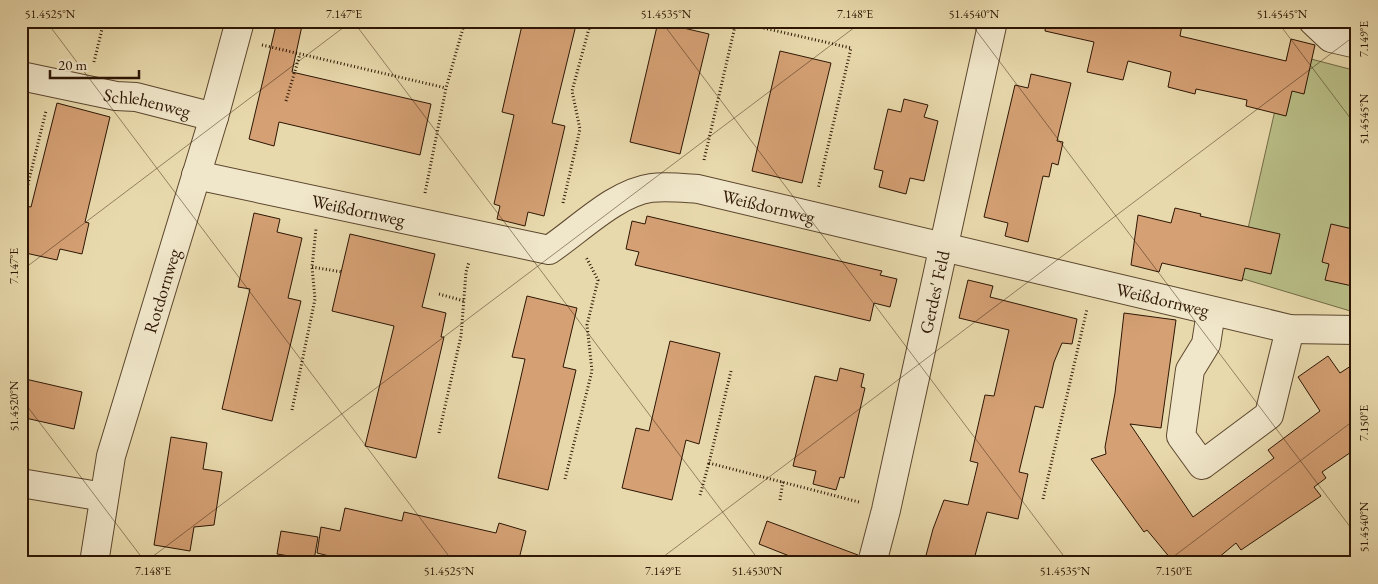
<svg xmlns="http://www.w3.org/2000/svg" width="1378" height="584" viewBox="0 0 1378 584" font-family="'EB Garamond',serif">
  <rect width="100%" height="100%" fill="#e8d9ac"/>
  <filter id="stains"><feTurbulence type="fractalNoise" baseFrequency=".004" numOctaves="4"/><feColorMatrix values="0 0 0 0 .2 0 0 0 0 .09 0 0 0 0 .02 0 0 0 .5 -.17"/></filter>
  <radialGradient id="worn" r=".72"><stop offset=".6" stop-color="#630" stop-opacity="0"/><stop offset="1" stop-color="#630" stop-opacity=".3"/></radialGradient>
  <!-- green -->
  <path fill="#b9be87" stroke="#736a46" d="M1288,53l69,18v242l-120,-36z"/>
  <!-- building -->
  <g fill="#d4a074" stroke="#2d1604">
    <path d="M277,21h26l-11,51 139,32 -11,51 -141,-33 -5,24 -25,-7z"/>
    <path d="M523,21h54l-25,102 13,3 -21,90 -16,-4 -3,14 -28,-7 3,-13 -6,-2 20,-89 -12,-3z"/>
    <path d="M1046,21h120l16,4 -2,11 106,25 5,-22 24,6 -11,49 -12,-3 -6,25 -40,-10 1,-6 -51,-11 -1,5 -27,-7 3,-15 -43,-11 -5,19 -36,-8 7,-30 -49,-11z"/>
    <path d="M658,22l51,12 -29,120 -50,-12z"/>
    <path d="M780,51l51,12 -29,120 -50,-12z"/>
    <path d="M1031,74l40,9 -14,58 6,1 -5,23 -6,-2 -3,14 -6,-1 -15,66 -23,-6 3,-13 -24,-6 31,-132 13,3z"/>
    <path d="M904,99l24,6 -4,12 14,4 -14,60 -14,-3 -4,16 -27,-7 4,-16 -9,-2 14,-60 13,3z"/>
    <path d="M57,103l53,14 -25,105 4,1 -7,31 -22,-5 -3,11 -36,-8v-47l10,2z"/>
    <path d="M1175,208l26,6 -1,2 80,18 -9,40 -26,-6 -3,13 -80,-18 -3,9 -28,-7 7,-50 33,8z"/>
    <path d="M254,213l26,6 -3,13 25,6 -14,60 13,3 -29,120 -50,-12 28,-120 -12,-2z"/>
    <path d="M647,216l235,55 -2,4 17,4 -7,28 -16,-4 -4,18 -235,-56 4,-13 -13,-3 6,-28 13,3z"/>
    <path d="M1331,224l26,6v57l-32,-7 4,-16 -7,-2z"/>
    <path d="M350,234l85,20 -13,53 24,6 -5,24h3l-28,121 -51,-12 29,-120 -62,-15z"/>
    <path d="M968,280l25,6 -3,11 87,22 -5,25 -10,-1 -8,19 -11,46 -8,-2 -16,66 9,2 -10,45 -31,-7 -14,51h-49l9,-34 11,-29 24,5 10,-42 -8,-2 15,-66 9,1 15,-66 -50,-12z"/>
    <path d="M527,296l50,12 -14,59 13,3 -28,120 -50,-12 27,-119 -13,-2z"/>
    <path d="M1124,313l52,7 -15,108 -31,-4 63,93 81,-59 -6,-8 52,-39 -22,-34 30,-21 12,17 17,-11v86l-35,24 4,6 -12,9 7,9 -80,54 -5,-7 -24,20 -41,-4 -24,-29 -3,2 -53,-73 15,-5 -1,-7 10,-54z"/>
    <path d="M670,341l50,12 -21,91 -13,-4 -14,60 -50,-12 14,-60 13,3z"/>
    <path d="M840,368l24,6 -3,13 4,1 -21,90 -4,-1 -4,13 -23,-6 3,-13 -23,-5 22,-90 22,5z"/>
    <path d="M21,378l61,14 -8,37 -53,-12z"/>
    <path d="M171,437l36,6 -4,26 19,3 -8,53 -20,2 -4,24 -36,-6z"/>
    <path d="M345,508l57,13 2,-9 92,21 3,-10 27,8 -8,32h-160l-41,-10 4,-26 19,4z"/>
    <path d="M767,521l91,34 -1,8h-50l-48,-19z"/>
    <path d="M281,531l37,6 -4,23 -37,-6z"/>
  </g>
  <g fill="none" stroke-linecap="round" stroke-linejoin="round">
    <!-- minor casing -->
    <g stroke="#5c472e" stroke-width="30">
      <g id="minor">
        <path d="M1313,21l18,17 26,6"/>
        <path id="s1" d="M21,76l95,20 20,1 78,20"/>
        <path id="s2" d="M196,175l353,75c30,-20 66,-57 102,-62 15,-2 32,0 47,1l592,140 67,1"/>
        <path d="M1211,312l-5,32 -16,26 -9,66 21,29 67,-50 21,-86"/>
        <path d="M21,483l83,14"/>
        <path id="s3" d="M94,563l17,-107 103,-339 26,-96"/>
        <path id="s4" d="M872,563l14,-53 107,-489"/>
      </g>
    </g>
    <!-- path -->
    <g stroke="#2d1604" stroke-width="3" stroke-dasharray="1 2.5" stroke-linecap="butt">
      <path d="M733,21l118,27 -33,141"/>
      <path d="M262,45l184,43"/>
      <path d="M94,62l10,-41"/>
      <path d="M286,101l14,-47"/>
      <path d="M704,160l32,-138"/>
      <path d="M21,182l7,2 18,-73"/>
      <path d="M425,193l21,-105 19,-67"/>
      <path d="M563,203l17,-74 -8,-38 19,-70"/>
      <path d="M312,267l30,5"/>
      <path d="M439,294l25,7"/>
      <path d="M731,371l-22,92 150,39"/>
      <path d="M292,410l23,-111 -3,-32 4,-38"/>
      <path d="M439,433l22,-97 5,-64 3,-10"/>
      <path d="M565,479l27,-108 -5,-46 11,-45 -12,-23"/>
      <path d="M700,495l9,-32"/>
      <path d="M1043,499l44,-190"/>
      <path d="M780,500l3,-19"/>
    </g>
    <!-- minor -->
    <use href="#minor" stroke="#f0e6c9" stroke-width="28"/>
  </g>
  <!-- ticks -->
  <path fill="none" stroke="#2d1604" stroke-width="1" stroke-opacity="0.45" d="M46,21l408,542M353,21l408,542M661,21l408,542M969,21l388,515M1277,21l80,106M21,271l331,-250M21,398l125,165M144,563l719,-542M655,563l702,-529M1165,563l192,-145"/>
  <g text-anchor="middle" dominant-baseline="central" stroke-width="4.5" stroke-linejoin="round" paint-order="stroke">
    <!-- street labels -->
    <g font-size="18" fill="#2d1604" stroke="#f0e6c9">
      <text stroke="none"><textPath href="#s1" startOffset="129">Schlehenweg</textPath></text>
      <text stroke="none"><textPath href="#s2" startOffset="601">Weißdornweg</textPath></text>
      <text stroke="none"><textPath href="#s2" startOffset="166">Weißdornweg</textPath></text>
      <text stroke="none"><textPath href="#s3" startOffset="281">Rotdornweg</textPath></text>
      <text stroke="none"><textPath href="#s4" startOffset="278">Gerdes' Feld</textPath></text>
      <text stroke="none"><textPath href="#s2" startOffset="1006">Weißdornweg</textPath></text>
    </g>
  </g>
  <!-- margin -->
  <rect width="1378" height="584" fill="none" stroke="#e8d9ac" stroke-width="55"/>
  <!-- scale -->
  <path d="M50 70v8h89v-8" fill="none" stroke="#2d1604" stroke-width="2.5"/>
  <text x="58" y="70" font-size="15" fill="#2d1604" stroke="#f0e6c9" stroke-width="4" paint-order="stroke">20 m</text>
  <rect x="28" y="28" width="1322" height="528" fill="none" stroke="#2d1604" stroke-width="2"/>
  <g font-size="12" text-anchor="middle" fill="#2d1604">
    <text x="50" y="18">51.4525°N</text>
    <text x="344" y="18">7.147°E</text>
    <text x="666" y="18">51.4535°N</text>
    <text x="855" y="18">7.148°E</text>
    <text x="974" y="18">51.4540°N</text>
    <text x="1282" y="18">51.4545°N</text>
    <text transform="translate(1364 39) rotate(-90)" y="4">7.149°E</text>
    <text transform="translate(1364 119) rotate(-90)" y="4">51.4545°N</text>
    <text transform="translate(14 266) rotate(-90)" y="4">7.147°E</text>
    <text transform="translate(14 406) rotate(-90)" y="4">51.4520°N</text>
    <text transform="translate(1364 423) rotate(-90)" y="4">7.150°E</text>
    <text transform="translate(1364 527) rotate(-90)" y="4">51.4540°N</text>
    <text x="153" y="575">7.148°E</text>
    <text x="449" y="575">51.4525°N</text>
    <text x="663" y="575">7.149°E</text>
    <text x="757" y="575">51.4530°N</text>
    <text x="1065" y="575">51.4535°N</text>
    <text x="1174" y="575">7.150°E</text>
  </g>
  <rect width="100%" height="100%" filter="url(#stains)"/>
  <rect width="100%" height="100%" fill="url(#worn)"/>
</svg>
